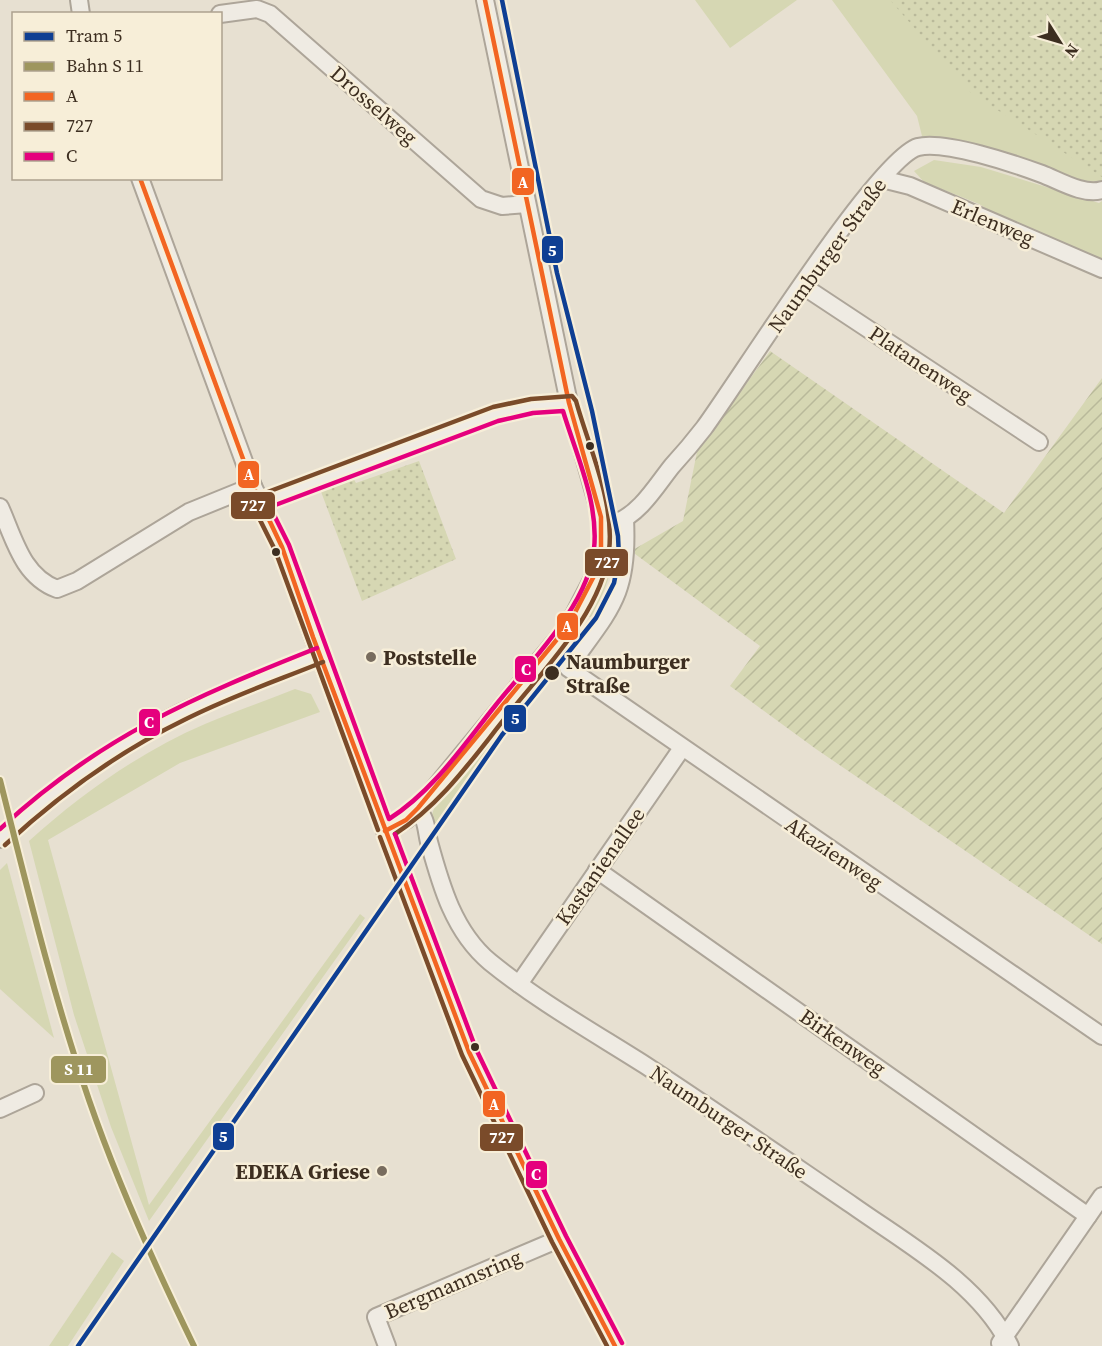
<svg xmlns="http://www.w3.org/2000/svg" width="1102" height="1346" viewBox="0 0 1102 1346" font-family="'Source Serif 4',serif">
  <defs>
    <pattern id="park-dots" width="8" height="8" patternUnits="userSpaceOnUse" patternTransform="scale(1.5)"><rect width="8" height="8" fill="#d6d7b3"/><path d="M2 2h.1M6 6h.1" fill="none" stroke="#b9b99a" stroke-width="1.8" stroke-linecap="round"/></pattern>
    <pattern id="garden-furrows" width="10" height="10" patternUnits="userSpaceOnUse" patternTransform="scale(1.5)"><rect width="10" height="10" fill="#d6d7b3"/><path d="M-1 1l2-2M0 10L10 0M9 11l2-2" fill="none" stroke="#b9b99a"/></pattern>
  </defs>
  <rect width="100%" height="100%" fill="#e7e0d1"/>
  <!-- grass -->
  <g fill="#d6d7b3">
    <path d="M695,0h102l-67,48z"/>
    <path d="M832,0h270v184l-15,2 -164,-46 -6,-24z"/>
    <path d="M934,160l47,7 118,36 3,-2v60l-91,-38 -32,-19 -55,-22 -10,-11z"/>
    <path d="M614,537c1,30 -8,53 -23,80h-4l-1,-8 16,-34 7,-32z"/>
    <path d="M295,689l16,5 9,18 -140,51 -132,77 101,365 211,-291 5,4 -216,303 -38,-94 -37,-112 -45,-174c52,-47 111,-89 176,-117 30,-13 60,-23 90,-35z"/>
    <path d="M519,706l-87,123 -1,-12 7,-19 73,-89z"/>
    <path d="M7,863l47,175 -54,-49v-119z"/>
    <path d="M112,1252l12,9 -56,85h-19z"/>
  </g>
  <!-- park -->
  <g fill="url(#park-dots)">
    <path d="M890,0h212v177l-131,-84z"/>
    <path d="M419,461l37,98 -94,42 -42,-112 33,-11 3,5z"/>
  </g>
  <!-- garden -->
  <path fill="url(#garden-furrows)" d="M770,351l234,162 98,-135v566l-286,-195 -86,-63 30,-40 -129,-95 52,-30 14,-69z"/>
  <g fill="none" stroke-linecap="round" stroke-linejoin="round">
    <!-- minor casing -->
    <g stroke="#ada599" stroke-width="20">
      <g id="minor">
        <path d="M79,0l2,14"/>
        <path d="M220,14l37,-5 13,5 211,185 21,7 25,-2"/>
        <path d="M140,178l113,308 29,61 31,90 156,415 90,187 56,107"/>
        <path d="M882,179l28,7 192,83"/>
        <path d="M803,286l236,156"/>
        <path d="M260,503l236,-89 36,-8 37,-3"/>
        <path d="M0,507c14,31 22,69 57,82l20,-8 112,-69 64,-26"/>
        <path d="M625,519c4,77 -15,90 -57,149l534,368"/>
        <path d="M615,523c25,-9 41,-37 57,-57 11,-12 22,-25 32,-38 34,-46 174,-270 214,-281 26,-7 97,17 124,27 16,6 42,22 60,16"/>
        <path d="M417,809c10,10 9,21 12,33 12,44 25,90 61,120 48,39 103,70 155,103 70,46 138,93 207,140 55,39 127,78 158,141"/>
        <path d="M385,831l21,-11 12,-12 150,-182 26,-50 7,-25v-34l-32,-114 -84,-403"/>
        <path d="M0,839c53,-51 113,-93 180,-126 45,-22 93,-39 140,-58"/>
        <path d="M597,870l491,346"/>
        <path d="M519,984l163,-236"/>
        <path d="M0,1109l35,-16"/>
        <path d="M1000,1343l102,-147"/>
        <path d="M387,1346l-11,-29 183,-78"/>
      </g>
    </g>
    <!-- minor -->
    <use href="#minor" stroke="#efebe3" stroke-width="16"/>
    <!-- bus-1 casing -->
    <g stroke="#f7eed8" stroke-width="9">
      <g id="bus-1">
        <path d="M140,178l113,308 29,61 31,90 156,415 90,187 56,107"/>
        <path d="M385,831l21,-11 12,-12 150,-182 26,-50 7,-25v-34l-32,-114 -84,-403"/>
      </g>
    </g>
    <!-- bus-2 casing -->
    <g stroke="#f7eed8" stroke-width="9">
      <g id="bus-2">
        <path d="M378,830l-103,-280 -22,-44v-6l4,-4 236,-89 38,-8 41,-3 4,5c13,47 39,101 33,150 -7,60 -63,116 -99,161 -35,43 -67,91 -115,122"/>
        <path d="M380,837l82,218 90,187 55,104"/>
        <path d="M5,845c54,-50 113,-93 179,-125 45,-23 92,-39 139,-58"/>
      </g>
    </g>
    <!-- bus-3 casing -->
    <g stroke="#f7eed8" stroke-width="9">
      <g id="bus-3">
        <path d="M563,411c13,43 36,92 31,138 -5,56 -65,114 -99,157 -32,40 -62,85 -106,113l-100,-274 -19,-38 228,-86 35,-8z"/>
        <path d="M0,829c99,-92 194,-132 317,-181"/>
        <path d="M395,834l81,215 90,187 56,107"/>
      </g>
    </g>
    <!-- bus-1 -->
    <use href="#bus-1" stroke="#f26522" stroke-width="4.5"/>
    <!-- bus-2 -->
    <use href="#bus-2" stroke="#7a4b2a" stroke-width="4.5"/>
    <!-- bus-3 -->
    <use href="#bus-3" stroke="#e5007d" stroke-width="4.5"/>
    <!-- rail-1 casing -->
    <g stroke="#f7eed8" stroke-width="10">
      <path id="rail-1" d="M0,780c27,107 53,215 89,320 29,84 66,166 105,246"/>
    </g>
    <!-- rail-1 -->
    <use href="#rail-1" stroke="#9e965e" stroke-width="6"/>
    <!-- tram-1 casing -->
    <g stroke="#f7eed8" stroke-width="9">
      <path id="tram-1" d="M78,1346l424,-611 94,-117 18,-35 5,-26 -1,-21 -26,-125 -35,-138 -55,-273"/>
    </g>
    <!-- tram-1 -->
    <use href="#tram-1" stroke="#0f3f93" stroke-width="4.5"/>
  </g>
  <!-- markers -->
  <g fill="#3d2e20" stroke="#f7eed8" stroke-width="2">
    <circle cx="590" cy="446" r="5"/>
    <circle cx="276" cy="552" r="5"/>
    <circle cx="552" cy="673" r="8"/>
    <circle cx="475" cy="1047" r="5"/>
  </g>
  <g fill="#786c5e" stroke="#f7eed8" stroke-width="2">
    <circle cx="371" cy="657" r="6"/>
    <circle cx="382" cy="1171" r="6"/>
  </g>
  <g text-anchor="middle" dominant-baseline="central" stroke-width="5" stroke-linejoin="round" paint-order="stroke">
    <!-- street labels -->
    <g font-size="21" fill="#3d2e20" stroke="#f7eed8">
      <text transform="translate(374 105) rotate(41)">Drosselweg</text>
      <text transform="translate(993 222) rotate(23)">Erlenweg</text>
      <text transform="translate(827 255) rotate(-54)">Naumburger Straße</text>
      <text transform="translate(921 364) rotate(34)">Platanenweg</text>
      <text transform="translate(834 853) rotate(34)">Akazienweg</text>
      <text transform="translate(600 866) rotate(-55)">Kastanienallee</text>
      <text transform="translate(843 1042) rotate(35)">Birkenweg</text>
      <text transform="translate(729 1122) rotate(34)">Naumburger Straße</text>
      <text transform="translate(453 1284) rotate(-23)">Bergmannsring</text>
    </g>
    <!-- poi labels -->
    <g font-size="21" font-weight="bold" fill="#3d2e20" stroke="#f7eed8" text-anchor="start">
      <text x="383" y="657">Poststelle</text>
      <text x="370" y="1171" text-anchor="end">EDEKA Griese</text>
    </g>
    <!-- stop labels -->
    <g font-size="21" font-weight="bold" fill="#3d2e20" stroke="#f7eed8" text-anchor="start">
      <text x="566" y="661">Naumburger<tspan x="566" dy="24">Straße</tspan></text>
    </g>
  </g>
  <g stroke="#f7eed8" stroke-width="2">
    <rect x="511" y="167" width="24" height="29" rx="6" fill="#f26522"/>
    <rect x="541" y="235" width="23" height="29" rx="6" fill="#0f3f93"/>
    <rect x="237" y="460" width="23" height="29" rx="6" fill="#f26522"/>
    <rect x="230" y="491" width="46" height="29" rx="6" fill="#7a4b2a"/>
    <rect x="584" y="548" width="45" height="29" rx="6" fill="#7a4b2a"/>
    <rect x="556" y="612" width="23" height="29" rx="6" fill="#f26522"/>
    <rect x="514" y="655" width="23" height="28" rx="6" fill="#e5007d"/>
    <rect x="503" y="704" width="24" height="29" rx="6" fill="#0f3f93"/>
    <rect x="138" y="708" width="23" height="29" rx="6" fill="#e5007d"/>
    <rect x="50" y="1055" width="57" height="29" rx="6" fill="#9e965e"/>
    <rect x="482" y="1090" width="24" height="28" rx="6" fill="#f26522"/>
    <rect x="212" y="1122" width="23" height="29" rx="6" fill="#0f3f93"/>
    <rect x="479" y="1123" width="45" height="29" rx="6" fill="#7a4b2a"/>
    <rect x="525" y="1160" width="23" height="29" rx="6" fill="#e5007d"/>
  </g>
  <g font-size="16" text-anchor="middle" font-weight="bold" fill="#fff">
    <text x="523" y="188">A</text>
    <text x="552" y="256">5</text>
    <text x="249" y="480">A</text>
    <text x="253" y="511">727</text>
    <text x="607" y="568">727</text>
    <text x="567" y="632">A</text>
    <text x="526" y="675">C</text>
    <text x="515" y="724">5</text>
    <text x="149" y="728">C</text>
    <text x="79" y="1075">S 11</text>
    <text x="494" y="1110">A</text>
    <text x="223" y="1142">5</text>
    <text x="502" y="1143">727</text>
    <text x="536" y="1180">C</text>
  </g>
  <!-- legend -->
  <rect x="12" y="12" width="210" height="168" fill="#f7eed8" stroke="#ada18e" stroke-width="1.5"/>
  <rect x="24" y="32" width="30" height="9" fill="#0f3f93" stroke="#ada18e" stroke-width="1.5"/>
  <text x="66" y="42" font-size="18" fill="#3d2e20">Tram 5</text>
  <rect x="24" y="62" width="30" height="9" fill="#9e965e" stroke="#ada18e" stroke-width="1.5"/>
  <text x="66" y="72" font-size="18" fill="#3d2e20">Bahn S 11</text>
  <rect x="24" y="92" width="30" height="9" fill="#f26522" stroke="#ada18e" stroke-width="1.5"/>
  <text x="66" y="102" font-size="18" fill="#3d2e20">A</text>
  <rect x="24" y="122" width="30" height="9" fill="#7a4b2a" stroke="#ada18e" stroke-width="1.5"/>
  <text x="66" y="132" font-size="18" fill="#3d2e20">727</text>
  <rect x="24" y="152" width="30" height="9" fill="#e5007d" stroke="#ada18e" stroke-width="1.5"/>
  <text x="66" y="162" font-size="18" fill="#3d2e20">C</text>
  <!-- north arrow -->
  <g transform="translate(1060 42) rotate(127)" stroke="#f7eed8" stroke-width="4.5" paint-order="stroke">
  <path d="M0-4.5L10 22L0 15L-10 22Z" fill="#3d2e20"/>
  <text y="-9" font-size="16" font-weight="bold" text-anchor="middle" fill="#3d2e20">N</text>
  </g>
</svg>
